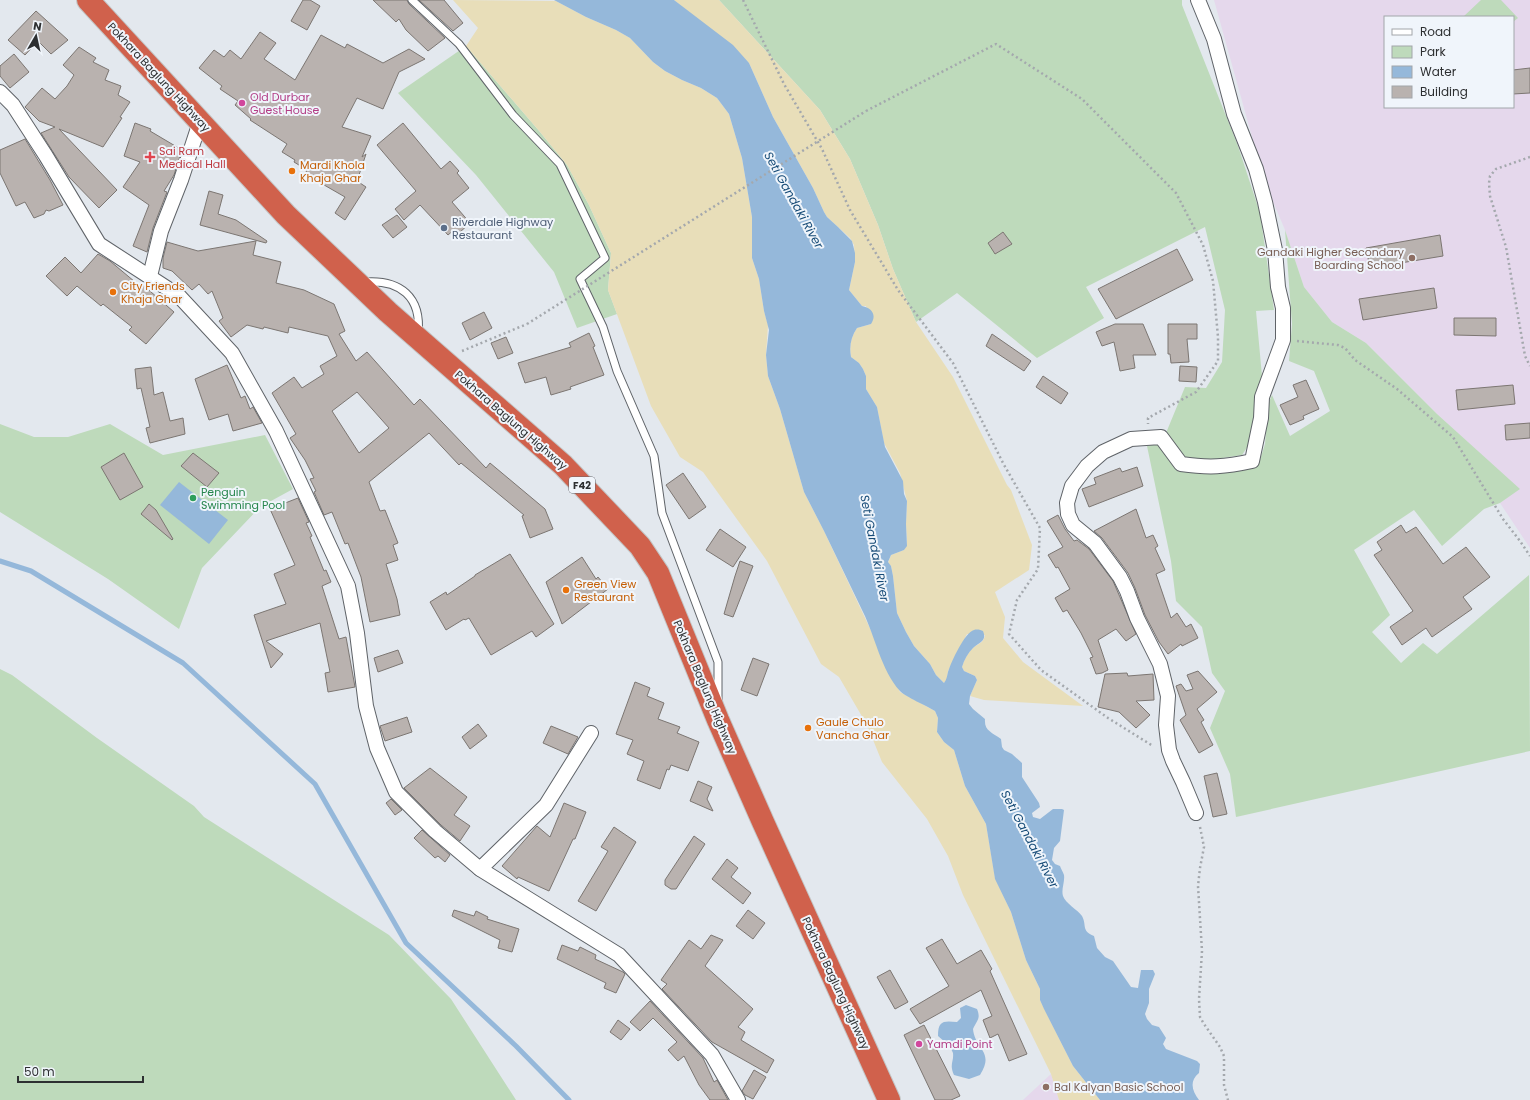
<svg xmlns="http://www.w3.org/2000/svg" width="1530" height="1100" viewBox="0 0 1530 1100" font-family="Poppins,sans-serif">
  <rect width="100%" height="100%" fill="#e3e8ee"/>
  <!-- education -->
  <g fill="#e5d8ec" fill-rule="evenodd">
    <path d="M1214,0h316v548l-30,-45 19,-14 -82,-75 -71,-71 -34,-21 -28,-35 -19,-57 -21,-50zM1385,17h128v90h-128z"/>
    <path d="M1051,1074l8,26h-36z"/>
  </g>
  <!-- green -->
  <g fill="#bedabb">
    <path d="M719,0h463v5l56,141 22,67 14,97 -18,1 6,65 -14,70 -6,9 -33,5h-25l-18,-27 19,-46 21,1 16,-26 3,-52 -20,-83 -119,60 18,31 -67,40 -80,-65 -41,29 -23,-53 -15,-44 -28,-66 -30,-49z"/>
    <path d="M1481,0h20l17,18 -5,4v-5h-50z"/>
    <path d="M466,46l74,86 27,33 22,40 22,48 -3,37 9,24 -40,14 -23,-56 -78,-97 -78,-82z"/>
    <path d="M1285,230l19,57 28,35 34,21 71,71 83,75 -20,14 -16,6 -42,37 -28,-36 -60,40 36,65 -18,17 29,31 22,-20 14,11 92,-79 1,176 -294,66 -6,-43 -20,-46 15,-37 -13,-18 -10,-46 -26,-26 -5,-40 -24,-115 13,-3 18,27 45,3 35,-7 7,-22 3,-40 4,-9 18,41 40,-25 -16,-40 -25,-10 3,-37z"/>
    <path d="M0,424l34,13h34l42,-13 53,31 102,-20 28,54 -33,18 -58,61 -23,61 -71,-50 -108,-67z"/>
    <path d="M0,669l12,6 85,63 97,68 10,11 185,118 62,64 65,101h-516z"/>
  </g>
  <!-- sand -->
  <g fill="#e8deb9">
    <path d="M453,0l103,1 30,16 30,13 14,8 23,24 12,9 17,9 19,8 16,10 12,16 13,44 10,59v41l7,21 5,32 4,14 -2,30 2,21 12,33 24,83 20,39 76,161 35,19 3,7 -1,14 7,10 10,8 11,36 21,38 9,54 16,34 15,48 14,29v11l33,66 27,34h-41l-8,-26 -88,-179 -15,-39 -21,-37 -45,-57 -15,-37 -28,-48 -18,-13 -54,-103 -64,-89 -23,-15 -29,-51 -43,-116 3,-37 -22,-48 -22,-40 -27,-33 -74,-86 12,-18z"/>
    <path d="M674,0h45l101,110 30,49 28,66 15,44 23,53 37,55 54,108 4,5 21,55 -3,25 -34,22 10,25 -2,21 20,24 60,44 -99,-6 -14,-4 7,-16 -2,-4 -11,-5 -2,-4c2,-7 6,-15 12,-20 6,-4 10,-5 11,-12l-18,-1 -19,37 -1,9 -3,3 -8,-8 -6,-11 -16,-18 -8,-14 -9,-19 -4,-37 -2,-10 -3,-3 3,-8 13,-5 3,-7 -1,-19 1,-23 -7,-28 -16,-30 -7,-36 -11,-18v-13l-3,-7 -4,-6 -8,-6c-2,-11 0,-20 6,-29l14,-4 -5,-18h-4l-13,-16 6,-28 -1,-17 -4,-7 -23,-21 -3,-5 -11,-24 -40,-71 -24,-54z"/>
  </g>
  <!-- water -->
  <g fill="#95b8da">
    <path d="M554,0h120l59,45 16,18 24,54 40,71 11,24 3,5 11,10 14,14 3,12v9l-6,28 13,16c10,2 15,9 9,18l-14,4c-6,9 -8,18 -6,29l8,6 4,6 3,7v13l11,18 8,40 18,34 1,13 3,7 -1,23 1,22 -3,4 -13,5 -3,7 3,4 2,10 4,37 9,19 8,14 16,18 6,11 8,8c3,-4 3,-7 4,-11 3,-10 17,-40 26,-42 3,-1 7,0 9,1 4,10 -3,11 -10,17 -5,5 -9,12 -11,19l2,4 11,5 2,4 -7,16 -1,8 4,5 12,10c-1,12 7,13 16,20l1,8 2,3 8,4 10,9v14l17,26 1,4 -8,6 1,4 7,2 13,-10h9l2,1 -4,31 -6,7 -2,12 3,4 5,2c1,3 3,6 4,9 1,7 -3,14 -1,21 2,7 15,14 19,20 5,9 -1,15 12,20l3,12 8,9 8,4 18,26 7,1 3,-18h12l2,4 -6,15v14l-4,11 2,5 5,6 7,2 7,11 -3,6 3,5 31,12 3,3 -1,9c-10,8 -7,18 0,27h-99l-27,-34 -29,-57 -4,-9v-11l-14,-29 -15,-48 -16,-33 -9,-55 -21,-38 -11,-36 -10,-8 -7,-10 1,-14 -3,-7c-8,-5 -29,-14 -35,-20 -19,-21 -25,-55 -37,-79l-39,-81 -20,-39 -24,-83 -12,-33 -2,-21 3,-25 -5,-19 -5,-32 -7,-21v-41l-10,-59 -13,-44 -12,-16 -16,-10 -19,-8 -17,-9 -12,-9 -23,-24 -14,-8 -30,-13z"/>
    <path d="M179,482l49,38 -19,24 -49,-39z"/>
    <path d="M966,1005l11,4c4,10 0,11 -4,20 2,21 22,22 7,46l-11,4 -15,-4c-5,-11 0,-13 -1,-22 -2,-7 -11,-13 -15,-17 0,-16 6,-15 19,-14l4,-4 -1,-10z"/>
  </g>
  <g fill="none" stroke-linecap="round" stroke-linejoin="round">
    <!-- stream -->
    <path stroke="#95b8da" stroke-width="5" d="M0,561l31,10 152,92 132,121 91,159 110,103 53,54"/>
  </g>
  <!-- building -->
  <g fill="#b9b2af" stroke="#7c7672" fill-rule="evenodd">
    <path d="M303,0h7l10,6 -13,24 -16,-9z"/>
    <path d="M373,0h34l2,4 36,34 -17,13 -22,-21 -7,-11 -3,3z"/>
    <path d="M419,0h25l19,23 -10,8z"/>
    <path d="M36,11l32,29 -17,14 -13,-13 -13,14 -17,-15z"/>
    <path d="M260,32l16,11 -12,16 31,21 26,-45 24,13 2,-4 36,19 26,-14 16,10 -26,13 -16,37 -26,-11 -15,29 29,9 -9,21 4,-3 -9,27 9,6 -21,33 -10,-7 10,-16 -40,-23 2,-4 -13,-8 1,-2 -13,-8 5,-8 -37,-24 1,-1 -16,-14 3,-4 -18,-12 2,-3 -23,-18 15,-18 10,7 6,-7 11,9z"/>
    <path d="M79,47l17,11 -3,4 16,8 -4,10 16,6 -3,9 12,7 -10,15 2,1 -19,29 -44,-18 58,61 -18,18 -30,-31 -28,-44 14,-6 -16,-6 -14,-14 17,-19 13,11 12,-13 7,-11 -11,-10z"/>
    <path d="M14,54l15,18 -19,16 -10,-12v-10z"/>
    <path d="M1530,68v25l-17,1v-24z"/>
    <path d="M135,123l16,6 -1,2 32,19 -8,25 -10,16 3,1 -14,36 -6,24 -14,-6 16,-41 -26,-18 17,-25 -16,-6z"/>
    <path d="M403,123l38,46 9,-8 9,10 -2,2 12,15 -17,14 18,21 -11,10 -4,-4 -7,6 -28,-30 -16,15 -9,-11 21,-18 -39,-46z"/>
    <path d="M25,139l25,41 13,25 -14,6 -3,-1 -2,4 -10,4 -9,-16 -9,4 -16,-33v-23z"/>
    <path d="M209,191l14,4 -5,19 18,6 31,21 -1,2 -66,-18z"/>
    <path d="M397,215l10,12 -14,11 -11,-13z"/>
    <path d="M1003,232l9,12 -17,10 -7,-11z"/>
    <path d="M1440,235l3,21 -73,12 -4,-20z"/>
    <path d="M256,241l-3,14 28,7 -5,21 28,7 30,14 11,27 -6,3 17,27 11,-9 47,53 6,-6 66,69 4,-5 55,46 8,20 -23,9 -8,-22 2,-1 -63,-52 -2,2 -30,-32 -60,49 11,29 5,-1 13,33 -5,2 5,15 -12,4 11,35 3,16 -30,7 -9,-45 -13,-34 -3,1 -13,-32 -8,3 -10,-23 2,-1 -6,-12 4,-1 -9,-18 -15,-22 6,-4 -24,-41 22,-16 8,11 22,-14 -4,-8 17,-10 -9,-20 -39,-9 -1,6 -24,-6 -1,2 -16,-4 -16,12 -12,-16 4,-3 -11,-27 -4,3 -9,-10 -7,6 -20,-19 -9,-3v-10l4,-16 31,9zM357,392l32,36 -30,25 -27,-42z"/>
    <path d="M1177,249l16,31 -77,39 -18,-30z"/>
    <path d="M98,254l12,7 31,26 2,-2 31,27 -28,32 -17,-14 3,-3 -29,-23 -2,2 -24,-20 -10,10 -21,-20 19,-19 16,16z"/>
    <path d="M1434,288l3,20 -74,12 -4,-21z"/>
    <path d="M484,312l8,16 -22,12 -8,-17z"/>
    <path d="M1454,318h42v18l-42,-1z"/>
    <path d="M1115,324h28l13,31h-23l2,13 -15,3 -6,-29 -12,4 -6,-14z"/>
    <path d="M1168,324h29v15h-10l2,23 -18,1 -1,-9h-2z"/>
    <path d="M589,333l6,13 -2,1 11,28 -34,12 1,2 -20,6 -5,-18 -21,6 -7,-20 53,-16 -2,-4z"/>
    <path d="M992,334l39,27 -7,10 -38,-25z"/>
    <path d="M506,337l7,16 -15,6 -7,-16z"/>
    <path d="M227,365l14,33 4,-2 5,13 3,-2 9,16 -29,8 -5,-17 -19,6 -14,-41z"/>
    <path d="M1180,366l17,1 -1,15 -17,-1z"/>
    <path d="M151,367l3,28 9,-3 7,29 13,-3 2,16 -35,9 -4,-15 4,-1 -9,-39 -4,1 -2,-20z"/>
    <path d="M1043,376l25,17 -7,11 -25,-17z"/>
    <path d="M1306,380l13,29 -16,7 1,3 -14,6 -10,-20 18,-8 -5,-12z"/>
    <path d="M1513,385l2,19 -57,6 -2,-20z"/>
    <path d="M1530,423v15l-24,2 -1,-15z"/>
    <path d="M124,453l19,34 -23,13 -19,-33z"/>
    <path d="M193,453l26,20 -12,14 -26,-21z"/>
    <path d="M1137,467l6,19 -54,21 -7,-18 14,-5 -2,-6 26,-10 2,4z"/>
    <path d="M683,473l23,34 -17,12 -23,-34z"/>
    <path d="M298,498l11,24 -3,1 6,13 -2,1 14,34 2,-1 5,12 -9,4 17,53 7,-2 9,50 -27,5 -3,-19 5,-1 -10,-49 -54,18 17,13 -12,14 -17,-53 32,-11 -12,-30 21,-9 -25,-56z"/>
    <path d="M149,504l7,6 17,29 -1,1 -31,-26z"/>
    <path d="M1136,509l10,29 7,-3 5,11 -3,2 10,22 -9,4 15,44 6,-5 9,14 5,-3 7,14 -16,8 -1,-2 -13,10 -9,-12 -14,-27 -10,-27 -7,-15 -26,-35 -8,-7z"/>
    <path d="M1058,515l7,14 9,12 3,-1 12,9 24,32 23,53 -10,7 -10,-12 -18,11 10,30 -6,3 -6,1 -6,-16 3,-1 -12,-24 -14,-23 -4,2 -8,-14 15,-9 -12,-22 -2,1 -8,-13 15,-8 -16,-26z"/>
    <path d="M1401,525l5,8 10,-6 27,37 23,-17 24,30 -27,20 9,12 -40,28 -6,-9 -24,17 -12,-18 23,-16 -39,-56 8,-5 -5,-8z"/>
    <path d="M720,529l26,18 -13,20 -27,-17z"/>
    <path d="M510,554l44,70 -18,13 -4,-6 -41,24 -22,-37 -4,2 -1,-1 -18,11 -16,-28 16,-10 1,3 28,-19v-1z"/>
    <path d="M582,557l14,22 2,-2 10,12 -46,35 -16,-42z"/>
    <path d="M740,561l13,5 -20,51 -9,-3 11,-38z"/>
    <path d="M398,650l5,13 -25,9 -4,-14z"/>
    <path d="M753,658l16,6 -12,32 -16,-6z"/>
    <path d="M1198,671l19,21 -20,17 7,11 -3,2 12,23 -14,8 -19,-33 6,-5 -10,-29 5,-2 5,7 7,-2 -6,-14z"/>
    <path d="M1127,673l1,3 25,-2 1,26 -18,1 14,14 -14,13 -17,-16 -21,-5 7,-33z"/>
    <path d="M635,682l15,6 -3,8 17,7 -6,16 22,8 -3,6 22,9 -11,29 -17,-6 -2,5 -2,-1 -7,20 -23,-9 7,-19 -17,-7 6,-14 -17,-6z"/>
    <path d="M407,717l5,15 -27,9 -5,-15z"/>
    <path d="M478,724l9,12 -17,13 -8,-12z"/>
    <path d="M551,726l27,11 -10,17 -25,-11z"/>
    <path d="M430,768l37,29 -13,18 16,11 -10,15 -19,-16 -37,-37z"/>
    <path d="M1217,773l10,41 -14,3 -9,-41z"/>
    <path d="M698,781l14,6 -5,12 6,12 -23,-10z"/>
    <path d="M391,799l11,11 -7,5 -9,-12z"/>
    <path d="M564,803l22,9 -11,27h-2l-24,52 -31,-14 -1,2 -15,-13 35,-40 13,11z"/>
    <path d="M614,827l22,15 -40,69 -18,-10 30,-50 -7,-4z"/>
    <path d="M422,830l28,25 -5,7 -7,-6 -3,2 -21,-20z"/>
    <path d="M694,836l11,8 -29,45h-5l-6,-4v-5z"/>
    <path d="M727,859l11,9 -7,9 20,16 -8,11 -31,-25z"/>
    <path d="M454,910l20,6 2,-5 12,6 -1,2 32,10 -7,23 -14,-4 2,-8 -48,-24z"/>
    <path d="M748,910l17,13 -12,16 -17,-13z"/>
    <path d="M711,935l12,5 -18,26 48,43 -15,18 7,5 -4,8 33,20 -7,13 -55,-31 -50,-53 5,-5 -6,-4 28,-40 12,9z"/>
    <path d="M942,939l15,25 24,-14 11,19 -2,2 37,83 -18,7 -11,-27 -8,4 -7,-18 9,-4 -11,-26 -61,34 -10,-15 39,-23 -23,-38z"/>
    <path d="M562,945l16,6 2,-4 16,8 -1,4 28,13 2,2 -9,19 -12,-5 2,-5 -49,-24z"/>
    <path d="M890,970l18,32 -13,7 -18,-32z"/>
    <path d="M650,1001l53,57 11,24 3,-2 11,20h-18l-11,-15 -15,-29 -6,5 -10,-11 9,-8 -24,-24 -13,13 -10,-9z"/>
    <path d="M618,1020l12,9 -9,11 -11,-8z"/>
    <path d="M924,1025l36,71 -9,4h-16l-31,-65z"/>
    <path d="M754,1070l12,7 -13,22 -8,-4 -3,-4z"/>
  </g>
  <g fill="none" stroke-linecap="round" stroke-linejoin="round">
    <!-- lane casing -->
    <g stroke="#5f6368" stroke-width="9">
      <g id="lane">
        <path d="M412,0l47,44 54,71 47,49 45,94 -25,21 23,48 14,44 37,85 8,57 56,149v38"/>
        <path d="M364,282c36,-3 58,15 54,52"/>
      </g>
    </g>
    <!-- street casing -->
    <g stroke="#5f6368" stroke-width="16">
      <g id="street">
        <path d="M0,92l13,13 33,51 53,88 80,52 53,57 44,78 72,155 9,47 9,73 11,42 19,44 39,39 45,38 139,86 93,100 26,45"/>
        <path d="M150,276l11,-45 20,-51 19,-58"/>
        <path d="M1196,813l-13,-31 -10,-21 -4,-11 -3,-25 2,-29 -8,-32 -23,-46 -10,-27 -7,-14 -25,-34 -22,-18 -5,-11 -1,-11 5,-17 15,-20 16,-14 28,-13 30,-2 20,27c28,4 44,3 71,-3l9,-43 1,-21 21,-57v-32l-5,-21 -3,-37 -10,-48 -9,-33 -22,-55 -20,-75 -16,-39"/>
        <path d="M480,869l66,-64 45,-72"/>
      </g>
    </g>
    <!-- highway casing -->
    <g stroke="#c4c5c5" stroke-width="24">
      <path id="highway" d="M88,0l198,215 102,97 175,153 77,81 18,27 60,147 45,102 126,278"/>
    </g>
    <!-- path -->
    <g stroke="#a4a8ad" stroke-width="2.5" stroke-dasharray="2 3" stroke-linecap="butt">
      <path d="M743,0l41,84 38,65 28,61 48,80 55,73 50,100 37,65 -2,41 -21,31 -8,34 32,36 67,48 45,28"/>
      <path d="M866,111l130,-67 86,55 94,94 27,52 10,36 5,56v24l-22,31 -48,26v6"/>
      <path d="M1530,157l-34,12 -6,7 -1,7 1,13 16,51 19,109 5,10"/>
      <path d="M1297,341l41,4 7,3 10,12 42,29 56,48 50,82 17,22 10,15"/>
      <path d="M462,351l65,-27"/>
      <path d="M1200,827l4,20 -4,21 -2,18 4,65 -3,48 1,18 4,7 16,23 4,9v29l4,15"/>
    </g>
    <!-- lane -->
    <use href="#lane" stroke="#fff" stroke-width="7"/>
    <!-- street -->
    <use href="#street" stroke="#fff" stroke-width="14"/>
    <!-- highway -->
    <use href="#highway" stroke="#d0614c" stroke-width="22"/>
    <!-- path-bridge -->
    <path stroke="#a4a8ad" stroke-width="2.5" stroke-dasharray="2 3" stroke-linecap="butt" d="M527,324l339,-213"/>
  </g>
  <!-- markers -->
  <g fill="#d1479c" stroke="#f0f5fb" stroke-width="1.5">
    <circle cx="242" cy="103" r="4"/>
    <circle cx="919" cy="1044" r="4"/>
  </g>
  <path fill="#e0444e" stroke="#f0f5fb" stroke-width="1.5" d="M148 151h4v4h4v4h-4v4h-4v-4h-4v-4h4z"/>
  <g fill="#e8710a" stroke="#f0f5fb" stroke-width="1.5">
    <circle cx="292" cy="171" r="4"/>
    <circle cx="113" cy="292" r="4"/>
    <circle cx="566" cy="590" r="4"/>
    <circle cx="808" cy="728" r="4"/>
  </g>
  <circle fill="#5c6f8a" stroke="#f0f5fb" stroke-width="1.5" cx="444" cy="228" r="4"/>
  <g fill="#8d6e63" stroke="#f0f5fb" stroke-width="1.5">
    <circle cx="1412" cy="258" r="4"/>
    <circle cx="1046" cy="1087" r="4"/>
  </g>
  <circle fill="#2e9e5b" stroke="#f0f5fb" stroke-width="1.5" cx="193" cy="498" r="4"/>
  <g text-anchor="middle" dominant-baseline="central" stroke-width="4" stroke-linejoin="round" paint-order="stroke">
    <!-- shield labels -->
    <rect fill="#f0f5fb" stroke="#686a6e" stroke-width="1" x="569" y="477" width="26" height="16" rx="3"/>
    <g font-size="10" font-weight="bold" fill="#2d2f31">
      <text x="582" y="485">F42</text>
    </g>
    <!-- street labels -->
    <g font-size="11" fill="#2d2f31" stroke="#f0f5fb">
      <text transform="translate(159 77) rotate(47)">Pokhara Baglung Highway</text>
      <text transform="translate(511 420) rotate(41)">Pokhara Baglung Highway</text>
      <text transform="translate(705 687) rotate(67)">Pokhara Baglung Highway</text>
      <text transform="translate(836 983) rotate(65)">Pokhara Baglung Highway</text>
    </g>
    <!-- hotel labels -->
    <g font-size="11" fill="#b23c85" stroke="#f0f5fb" text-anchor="start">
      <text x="250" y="97">Old Durbar<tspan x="250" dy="13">Guest House</tspan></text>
      <text x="927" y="1044">Yamdi Point</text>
    </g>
    <!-- health labels -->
    <g font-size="11" fill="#be3a42" stroke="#f0f5fb" text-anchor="start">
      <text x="159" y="151">Sai Ram<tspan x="159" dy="13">Medical Hall</tspan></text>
    </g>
    <!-- food labels -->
    <g font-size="11" fill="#c56008" stroke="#f0f5fb" text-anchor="start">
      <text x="300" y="165">Mardi Khola<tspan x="300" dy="13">Khaja Ghar</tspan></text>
      <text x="121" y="286">City Friends<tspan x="121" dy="13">Khaja Ghar</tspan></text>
      <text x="574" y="584">Green View<tspan x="574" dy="13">Restaurant</tspan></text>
      <text x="816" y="722">Gaule Chulo<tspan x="816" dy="13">Vancha Ghar</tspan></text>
    </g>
    <!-- service labels -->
    <g font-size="11" fill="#4e5e75" stroke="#f0f5fb" text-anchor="start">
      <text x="452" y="222">Riverdale Highway<tspan x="452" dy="13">Restaurant</tspan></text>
    </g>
    <!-- education labels -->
    <g font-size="11" fill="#785e54" stroke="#f0f5fb" text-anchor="end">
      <text x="1404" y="252">Gandaki Higher Secondary<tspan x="1404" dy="13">Boarding School</tspan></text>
      <text x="1054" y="1087" text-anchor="start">Bal Kalyan Basic School</text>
    </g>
    <!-- leisure labels -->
    <g font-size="11" fill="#27864d" stroke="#f0f5fb" text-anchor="start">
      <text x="201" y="492">Penguin<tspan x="201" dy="13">Swimming Pool</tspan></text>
    </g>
    <!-- water labels -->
    <g font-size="12" font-style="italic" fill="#164b77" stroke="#f0f5fb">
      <text transform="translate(794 200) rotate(61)">Seti Gandaki River</text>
      <text transform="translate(875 548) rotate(79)">Seti Gandaki River</text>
      <text transform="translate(1030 839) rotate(62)">Seti Gandaki River</text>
    </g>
  </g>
  <!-- legend -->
  <rect x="1384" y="16" width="130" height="92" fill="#f0f5fb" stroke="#a2a6aa"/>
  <rect x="1392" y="29" width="20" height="6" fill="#ffffff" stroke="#a2a6aa"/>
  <text x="1420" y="36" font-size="12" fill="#2d2f31">Road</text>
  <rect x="1392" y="46" width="20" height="12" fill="#bedabb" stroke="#a2a6aa"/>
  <text x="1420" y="56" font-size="12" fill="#2d2f31">Park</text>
  <rect x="1392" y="66" width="20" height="12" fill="#95b8da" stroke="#a2a6aa"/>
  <text x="1420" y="76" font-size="12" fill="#2d2f31">Water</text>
  <rect x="1392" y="86" width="20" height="12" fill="#b9b2af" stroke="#a2a6aa"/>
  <text x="1420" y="96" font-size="12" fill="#2d2f31">Building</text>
  <!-- north arrow -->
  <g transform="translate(36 36) rotate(9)" stroke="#f0f5fb" stroke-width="3" paint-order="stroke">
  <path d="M0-3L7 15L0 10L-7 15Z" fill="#2d2f31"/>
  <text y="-6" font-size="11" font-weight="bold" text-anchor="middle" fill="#2d2f31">N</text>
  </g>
  <!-- scale -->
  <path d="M18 1076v6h125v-6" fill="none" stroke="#2d2f31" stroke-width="2"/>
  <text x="24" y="1076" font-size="12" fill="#2d2f31" stroke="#f0f5fb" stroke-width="3" paint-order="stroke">50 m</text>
</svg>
